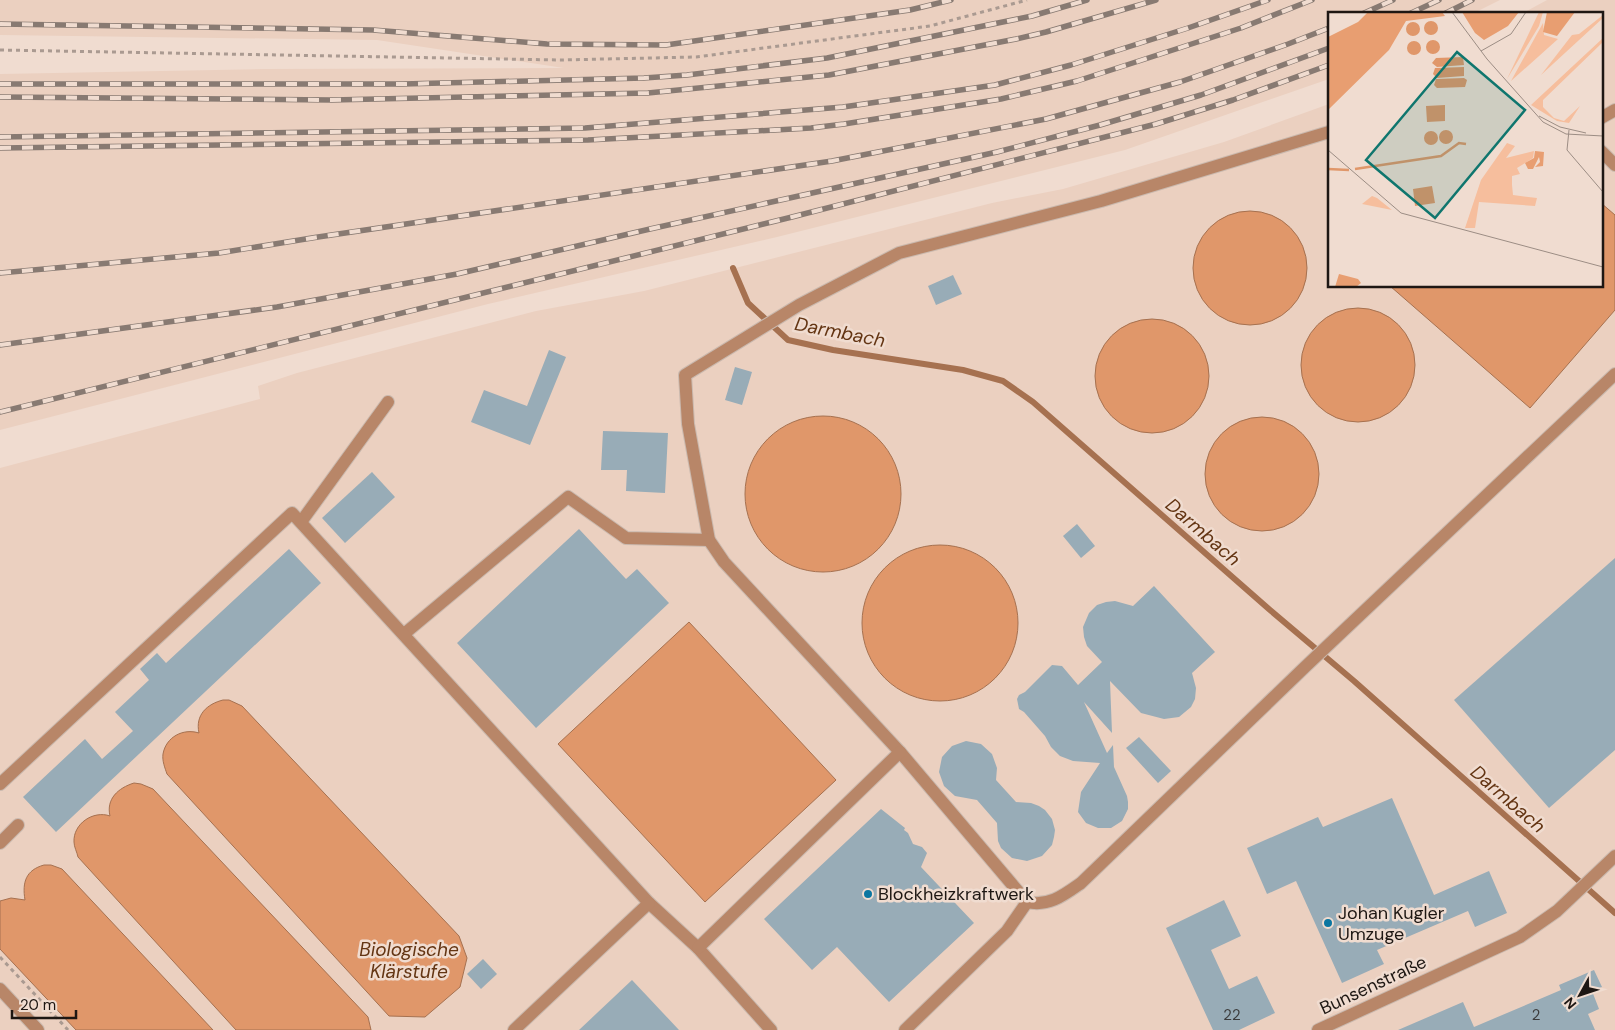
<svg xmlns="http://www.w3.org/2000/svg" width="1615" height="1030" viewBox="0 0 1615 1030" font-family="'DM Sans',sans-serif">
  <rect width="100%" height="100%" fill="#f0dcd0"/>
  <!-- built -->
  <g fill="#ebd0c0">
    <path d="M0,0h1500l-28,14h-143v65l-204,71 -348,87 -289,67 -488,126v-356l264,-5 300,-1 -187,-28 -377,-5z"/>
    <path d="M1547,0h68v1030h-1615v-562l260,-69 -2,-13 39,-13 239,-62 108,-20 348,-88 71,-14 161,-47 105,-38v182h272v-272h-80z"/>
  </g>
  <!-- water -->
  <g fill="#e0976a" stroke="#a67150">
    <path d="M1601,203l14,12v95l-85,98 -140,-122h211z"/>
    <circle cx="1250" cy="268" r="57"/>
    <circle cx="1358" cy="365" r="57"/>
    <circle cx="1152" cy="376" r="57"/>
    <circle cx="823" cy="494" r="78"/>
    <circle cx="1262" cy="474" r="57"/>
    <circle cx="940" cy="623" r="78"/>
    <path d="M689,622l147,158 -131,122 -147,-158z"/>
    <path d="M223,700h6l13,6 217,230 8,22 -7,29 -35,30 -36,-1 -222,-242c-2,-6 -5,-13 -4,-20 3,-17 20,-26 36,-21 -4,-18 8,-29 24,-33z"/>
    <path d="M134,783l7,1 12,5 215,228 3,13h-135l-158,-173c-1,-5 -4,-10 -4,-15 -1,-18 19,-32 36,-26 -4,-17 8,-28 24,-33z"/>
    <path d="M44,865h7l11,4 151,161h-137l-76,-81v-48l11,-3 14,2c-3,-18 1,-30 19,-35z"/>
  </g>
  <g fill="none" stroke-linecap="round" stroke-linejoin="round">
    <!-- stream -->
    <path stroke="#a67150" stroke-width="6" d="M733,268l15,35 40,37 45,10 130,20 40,11 30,21 237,208 84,71 261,232"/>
  </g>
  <!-- building -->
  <g fill="#98acb7">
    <path d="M953,275l9,19 -26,11 -8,-19z"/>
    <path d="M549,350l17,7 -36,88 -59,-23 13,-32 43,16z"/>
    <path d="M735,367l17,5 -10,33 -17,-5z"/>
    <path d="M603,431l65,2 -3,60 -39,-2 1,-21h-26z"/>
    <path d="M372,472l23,25 -50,46 -23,-25z"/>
    <path d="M1077,524l18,22 -14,12 -18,-22z"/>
    <path d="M579,529l47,50 11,-10 32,34 -133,125 -79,-85z"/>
    <path d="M289,549l32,34 -265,249 -33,-35 62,-58 17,20 31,-28 -18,-19 34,-32 -9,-11 17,-16 9,10z"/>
    <path d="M1615,558v192l-66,58 -95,-108z"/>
    <path d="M1154,586l61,66 -23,21 4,15 -1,11 -4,8 -12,10 -15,2 -23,-6 -31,-32 2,52 -28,-31 23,51 6,-8 1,22 13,29 1,6v7l-6,12 -11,7h-13l-12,-5 -8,-11 3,-20 19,-29 -27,-2 -13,-5 -9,-9 -6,-11 -21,-24 -5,-3 -2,-10 2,-4 6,-3 27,-27 10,1 16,19 24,-23 -15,-16 -3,-9 -1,-10 6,-14 8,-8 9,-3 9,-1 18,5z"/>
    <path d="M1139,737l32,34 -13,12 -32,-35z"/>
    <path d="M966,741l15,3 11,10 5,14 -1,12 20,22 15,1 8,3 6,4 7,9 3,11 -1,7 -2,8 -10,11 -15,5 -15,-3 -11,-10 -3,-7 -1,-18 -20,-23 -22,-4 -11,-10 -5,-14 3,-15 10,-11z"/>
    <path d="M1392,798l42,97 55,-24 18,42 -32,14 -7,-16 -91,39 7,14 -42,19 -46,-102 -29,13 -20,-46 71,-31 5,10z"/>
    <path d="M881,809l24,19 -1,2 4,3 5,11 9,3 5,6 -6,14 53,56 -85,79 -52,-55 -25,23 -48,-51z"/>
    <path d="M1224,900l17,36 -30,14 18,39 28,-13 18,37 -36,17h-26l-47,-102z"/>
    <path d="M483,959l14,15 -16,15 -14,-15z"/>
    <path d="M1594,970l8,17 -10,4 7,18 -11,5 7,16h-197l65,-28 11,25 87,-37 -2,-5z"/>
    <path d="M632,980l47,50h-100z"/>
  </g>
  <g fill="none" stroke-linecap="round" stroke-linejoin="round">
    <!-- service casing -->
    <g stroke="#cab9ae" stroke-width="14">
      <g id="service">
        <path d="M1601,118l14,-8"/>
        <path d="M1329,132l-228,69 -202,52 -100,52 -114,70 3,49 21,116 15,22 176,190 127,150c22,5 37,-7 54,-19l224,-216 310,-293"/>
        <path d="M1601,151l14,14"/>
        <path d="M301,522l87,-120"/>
        <path d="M404,634l164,-137 58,41 83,2"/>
        <path d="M0,784l292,-271 357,390 49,45 73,82"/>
        <path d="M0,843l18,-18"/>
        <path d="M698,948l202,-196"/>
        <path d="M0,989l38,41"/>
        <path d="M514,1030l135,-127"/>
        <path d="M905,1030l102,-99 20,-29"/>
      </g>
    </g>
    <!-- minor casing -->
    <g stroke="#cab9ae" stroke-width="14">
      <path id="minor" d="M1318,1030l202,-93 37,-26 58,-55"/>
    </g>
    <!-- path -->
    <g stroke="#aa9a91" stroke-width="3" stroke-dasharray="4 4" stroke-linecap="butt">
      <path d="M0,50l560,10 136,-3 234,-31 97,-26"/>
      <path d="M0,957l68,73"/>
    </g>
    <!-- service -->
    <use href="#service" stroke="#b88668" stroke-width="12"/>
    <!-- minor -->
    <use href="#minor" stroke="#b88668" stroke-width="12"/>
    <!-- rail casing -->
    <g stroke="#887a72" stroke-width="5.5">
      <g id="rail">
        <path d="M1362,14l31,-14"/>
        <path d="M1409,14l30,-14"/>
        <path d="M1444,14l28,-14"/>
        <path d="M0,24l373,6 174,14 119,1 244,-35 41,-10"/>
        <path d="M0,84h403l241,-6 43,-3 140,-17 205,-42 55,-16"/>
        <path d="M0,97l332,3 316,-7 181,-18 187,-36 30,-7 110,-32"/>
        <path d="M0,137l585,-9 258,-21 152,-22 76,-20 117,-37 80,-28"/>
        <path d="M0,148l588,-8 223,-12 33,-4 157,-25 76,-18 164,-53 71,-28"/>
        <path d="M0,273l219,-20 99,-16 514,-76 214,-42 134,-37 108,-38 41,-16"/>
        <path d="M0,345l277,-38 180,-33 193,-45 347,-77 103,-27 101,-30 128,-47"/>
        <path d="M0,412l792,-195 364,-93 77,-24 96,-35"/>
      </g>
    </g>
    <!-- rail -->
    <use href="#rail" stroke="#f0dcd0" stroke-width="4" stroke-dasharray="11" stroke-linecap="butt"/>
  </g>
  <!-- markers -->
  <g fill="#0b76a1" stroke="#f0dcd0" stroke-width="2">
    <circle cx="868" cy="894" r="5"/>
    <circle cx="1328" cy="923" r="5"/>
  </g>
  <g text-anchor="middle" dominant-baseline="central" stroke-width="5" stroke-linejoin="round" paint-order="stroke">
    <!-- number labels -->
    <g font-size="15" fill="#3c3c3c">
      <text x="1232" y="1015">22</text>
      <text x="1536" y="1015">2</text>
    </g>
    <!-- poi labels -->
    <g font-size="18" fill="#1e1713" stroke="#f0dcd0" text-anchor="start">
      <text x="878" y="894">Blockheizkraftwerk</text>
      <text x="1338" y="913">Johan Kugler<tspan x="1338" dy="21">Umzuge</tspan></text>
    </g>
    <!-- street labels -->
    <g font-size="18" fill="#1e1713" stroke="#f0dcd0">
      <text transform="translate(1373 985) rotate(-25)">Bunsenstraße</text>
    </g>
    <!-- water labels -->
    <g font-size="19" font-style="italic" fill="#643513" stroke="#f0dcd0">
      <text transform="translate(840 332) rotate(11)">Darmbach</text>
      <text transform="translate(1203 532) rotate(41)">Darmbach</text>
      <text transform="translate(1508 799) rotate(41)">Darmbach</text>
      <text x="409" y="949">Biologische<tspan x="409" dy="22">Klärstufe</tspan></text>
    </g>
  </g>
  <!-- overview -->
  <g transform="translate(1328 12)">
    <rect width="275" height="275" fill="#f0dcd0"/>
    <path d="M211,0h4l-4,14 -32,53zM275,3v3l-62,57 31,-40 7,-1zM215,11l1,12 14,4 -47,42zM275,26v4l-60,58v7l11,11 10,3 16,-15 -11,17 -12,-2 -26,-16zM179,131l8,3 -9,12 28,-7 -1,7 -16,10 3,6 -8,2v9l1,10 24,3 -2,8 -56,-4 -4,26h-10l16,-48zM44,184l5,2 15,12 -30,-6z" fill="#f6be9d"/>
    <path d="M40,0h74l3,4 -39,5 -17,29 -61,60v-73l30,-15zM134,0h57l-11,14 -24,14 -9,-7zM219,0h28l-18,24 -14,-4zM207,139l9,1 -1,14 -8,1 5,-5 -1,-5 -6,12h-5l-3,-6 9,-5zM11,262l19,5 3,4 -5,4h-21z" fill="#e89e71"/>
    <path d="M96 16a7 7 0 1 1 14 0a7 7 0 1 1-14 0ZM78 17a7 7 0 1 1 14 0a7 7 0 1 1-14 0ZM98 35a7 7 0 1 1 14 0a7 7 0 1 1-14 0ZM79 36a7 7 0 1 1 14 0a7 7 0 1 1-14 0ZM135,45l1,8 -27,2 -5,-4 4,-5zM136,55v9l-27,2 -4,-4 2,-6zM136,66l3,2 -2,7 -28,1 -3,-3 2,-6zM117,93v16l-18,1 -1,-16zM111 125a7 7 0 1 1 14 0a7 7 0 1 1-14 0ZM96 126a7 7 0 1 1 14 0a7 7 0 1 1-14 0ZM104,174l3,17 -20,3 -2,-17z" fill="#e0976a"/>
    <path fill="none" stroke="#e0976a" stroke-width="2.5" d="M0,157l21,1M27,157l86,-13 18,-13 7,1"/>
    <path fill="none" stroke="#9c8d84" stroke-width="1" d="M124,0l35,47 56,63 23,12 37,2M153,39l30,-17 15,-22M211,104l21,11 26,6M241,118l-2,20 36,42M0,138l73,63 202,54"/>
    <path fill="#0f766e" fill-opacity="0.15" stroke="#0f766e" stroke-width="2.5" d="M129,40l68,58 -90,108 -69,-58z"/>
    <rect width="275" height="275" fill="none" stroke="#1e1713" stroke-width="2.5"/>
  </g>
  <!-- north arrow -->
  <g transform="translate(1580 995) rotate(230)" stroke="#f0dcd0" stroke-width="4" paint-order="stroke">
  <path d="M0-4L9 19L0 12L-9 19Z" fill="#1e1713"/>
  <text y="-8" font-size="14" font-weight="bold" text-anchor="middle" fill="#1e1713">N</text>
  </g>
  <!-- scale -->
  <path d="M12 1010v8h64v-8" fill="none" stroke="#1e1713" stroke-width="2.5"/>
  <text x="20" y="1010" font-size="15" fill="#1e1713" stroke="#f0dcd0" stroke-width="4" paint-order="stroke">20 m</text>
</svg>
